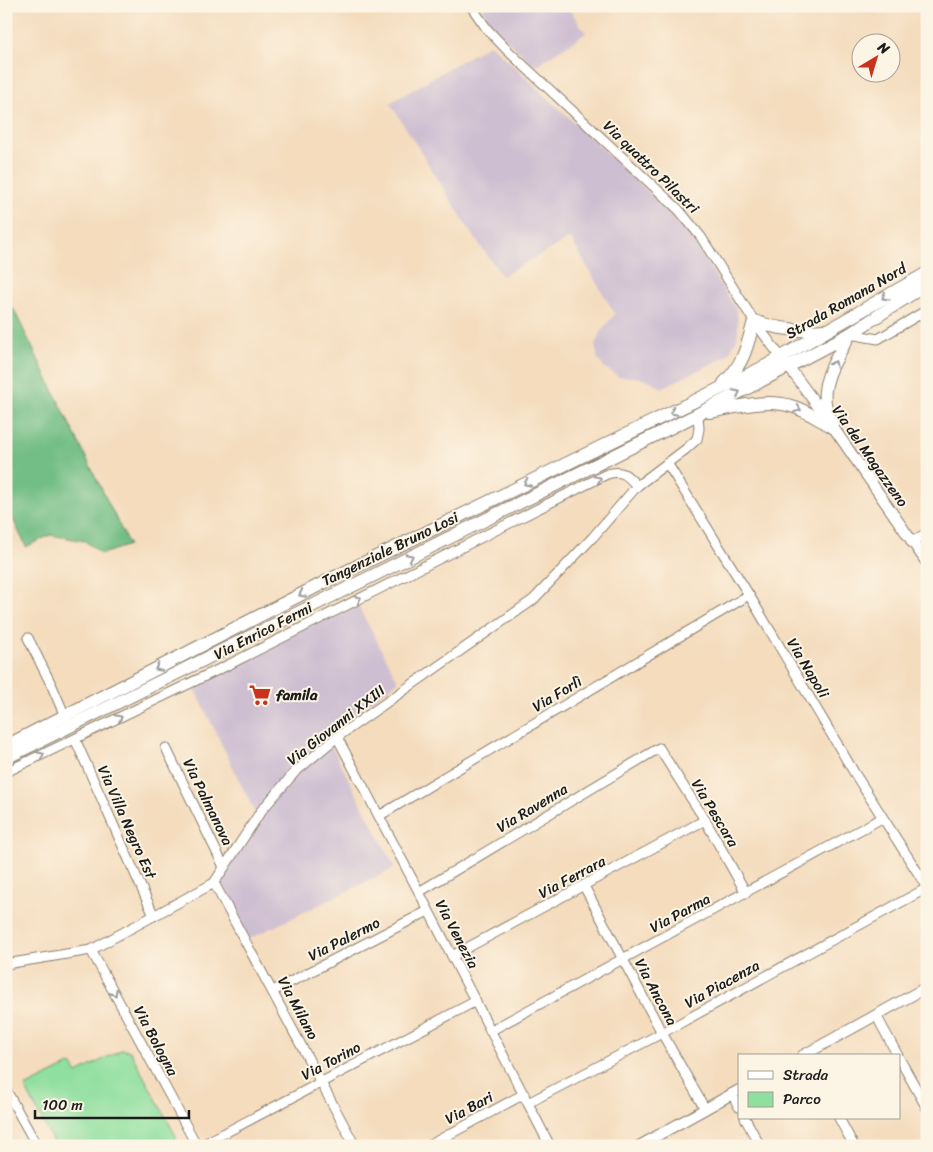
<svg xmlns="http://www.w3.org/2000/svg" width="933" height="1152" viewBox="0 0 933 1152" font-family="Sriracha,sans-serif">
  <rect width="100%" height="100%" fill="#fcf5e5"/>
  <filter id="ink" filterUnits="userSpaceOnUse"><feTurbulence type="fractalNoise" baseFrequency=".02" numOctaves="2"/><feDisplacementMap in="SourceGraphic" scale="10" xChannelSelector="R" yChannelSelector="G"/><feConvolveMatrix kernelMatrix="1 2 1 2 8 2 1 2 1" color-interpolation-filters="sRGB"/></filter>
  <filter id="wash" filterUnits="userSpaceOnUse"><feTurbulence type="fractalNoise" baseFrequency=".0096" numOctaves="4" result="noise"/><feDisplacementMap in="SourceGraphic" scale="20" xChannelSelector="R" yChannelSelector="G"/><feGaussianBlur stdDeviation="1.12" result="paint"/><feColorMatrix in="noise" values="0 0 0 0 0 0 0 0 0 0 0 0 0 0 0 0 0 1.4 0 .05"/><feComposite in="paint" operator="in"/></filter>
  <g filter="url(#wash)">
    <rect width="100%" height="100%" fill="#f4dcbd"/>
    <!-- industrial -->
    <g fill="#cebed1">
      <path d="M487,6h80l19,27 -51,33 -30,-27 -17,-19 -6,-11z"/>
      <path d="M490,44l163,152 34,35 50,80 1,20 -2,10 -9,15 -65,32 -14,-8 -14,-3h-15l-14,-9 -7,-8 -3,-15 6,-14 14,-17 -45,-76 -68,38 -28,-39 -84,-134z"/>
      <path d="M355,600l43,81 -72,55 69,132 -150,73 -29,-58 41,-66 -67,-138z"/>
    </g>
    <!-- green -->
    <path fill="#8fdf9f" stroke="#567e5e" d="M123,1049l7,2 46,85 -1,7 -6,3h-114l-30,-59 46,-23 6,9z"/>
    <!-- forest -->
    <path fill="#73be86" stroke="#486d51" d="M13,308l116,237 -27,9 -17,-13 -35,-6 -24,12 -20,-43v-193z"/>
  </g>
  <g filter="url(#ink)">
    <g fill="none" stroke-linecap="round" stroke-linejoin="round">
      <!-- minor casing -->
      <g stroke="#887c6c" stroke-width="11">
        <g id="minor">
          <path d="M471,6l16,23 20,21 172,160 22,27 53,84 29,39"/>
          <path d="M850,334l28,5 49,-29"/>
          <path d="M667,463l82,132 106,179 72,113"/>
          <path d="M911,542l16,-9"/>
          <path d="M28,638l24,48 15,35"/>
          <path d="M337,737l82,155 131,254"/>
          <path d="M75,739l79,177"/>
          <path d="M166,748l58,119"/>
          <path d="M6,772l224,-108 377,-190c16,-4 19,0 30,12"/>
          <path d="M379,816l370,-221"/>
          <path d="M214,883l141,263"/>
          <path d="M584,886l78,147 43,76"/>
          <path d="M419,892l240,-144 46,72 41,73"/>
          <path d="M91,950l106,196"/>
          <path d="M452,956l253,-136"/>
          <path d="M6,964l85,-14 123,-67 47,-72 34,-39 42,-35 196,-137 60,-63 44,-51 49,-37 11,-10 2,-10 -1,-15"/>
          <path d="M273,991l155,-80"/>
          <path d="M876,1015l22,41"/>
          <path d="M490,1031l392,-213"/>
          <path d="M899,1058l28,50"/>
          <path d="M6,1090l31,56"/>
          <path d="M732,1094l7,13"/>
          <path d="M528,1103l134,-70 265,-145"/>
          <path d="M745,1118l15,28"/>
          <path d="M839,1118l15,28"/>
          <path d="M200,1146l276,-145"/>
          <path d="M428,1146l96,-52"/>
        </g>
      </g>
      <!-- tertiary casing -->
      <g stroke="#887c6c" stroke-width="12">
        <g id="tertiary">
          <path d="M788,366l45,61 94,136"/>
          <path d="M802,1056l125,-69"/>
          <path d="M639,1146l100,-56"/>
        </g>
      </g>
      <!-- primary casing -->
      <g stroke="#887c6c" stroke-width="14">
        <g id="primary">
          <path d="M724,383c20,-19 23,-37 30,-62 23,8 46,11 70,9"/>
          <path d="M709,412c25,-4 57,-14 82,-6 15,4 28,14 42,21"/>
          <path d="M833,427c-2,-6 -5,-12 -7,-19 -7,-26 12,-52 24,-74"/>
          <path d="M6,746l325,-167 433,-212 163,-94"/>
          <path d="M6,758l692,-344 152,-80 77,-50"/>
        </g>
      </g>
      <!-- minor -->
      <use href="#minor" stroke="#fff" stroke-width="9"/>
      <!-- tertiary -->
      <use href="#tertiary" stroke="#fff" stroke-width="10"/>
      <!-- primary -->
      <use href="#primary" stroke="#fff" stroke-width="12"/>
    </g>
    <!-- one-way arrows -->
    <defs><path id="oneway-chevron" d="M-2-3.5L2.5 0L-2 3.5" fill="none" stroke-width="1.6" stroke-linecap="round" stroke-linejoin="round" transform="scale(1.25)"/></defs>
    <g stroke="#999">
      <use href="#oneway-chevron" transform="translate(885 297) rotate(150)"/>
      <use href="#oneway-chevron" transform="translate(834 364) rotate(-63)"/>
      <use href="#oneway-chevron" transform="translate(737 393) rotate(-28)"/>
      <use href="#oneway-chevron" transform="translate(798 409) rotate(22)"/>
      <use href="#oneway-chevron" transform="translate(673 412) rotate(154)"/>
      <use href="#oneway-chevron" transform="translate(598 479) rotate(-26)"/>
      <use href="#oneway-chevron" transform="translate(527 483) rotate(154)"/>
      <use href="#oneway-chevron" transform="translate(410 557) rotate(-26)"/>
      <use href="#oneway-chevron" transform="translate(302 594) rotate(153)"/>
      <use href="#oneway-chevron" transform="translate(358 599) rotate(-27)"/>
      <use href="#oneway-chevron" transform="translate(158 668) rotate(153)"/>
      <use href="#oneway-chevron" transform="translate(119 718) rotate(-26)"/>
      <use href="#oneway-chevron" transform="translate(41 755) rotate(-26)"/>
      <use href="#oneway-chevron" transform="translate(114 993) rotate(62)"/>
    </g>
  </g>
  <!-- icons -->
  <defs>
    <g id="supermarket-bare" transform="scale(1.725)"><path d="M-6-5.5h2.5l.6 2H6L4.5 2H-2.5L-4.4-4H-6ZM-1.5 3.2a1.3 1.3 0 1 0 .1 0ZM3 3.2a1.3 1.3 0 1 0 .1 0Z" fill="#c8321e" stroke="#fcf5e5" stroke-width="2.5" paint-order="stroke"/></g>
  </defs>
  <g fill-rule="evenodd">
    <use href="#supermarket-bare" x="260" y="695"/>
  </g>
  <g text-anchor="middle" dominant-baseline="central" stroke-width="4" stroke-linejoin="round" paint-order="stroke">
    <!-- street labels -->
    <g font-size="15" fill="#1c1c1c" stroke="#fcf5e5">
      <text transform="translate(651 167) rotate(44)">Via quattro Pilastri</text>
      <text transform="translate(846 301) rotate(-30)">Strada Romana Nord</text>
      <text transform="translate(870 456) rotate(55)">Via del Magazzeno</text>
      <text transform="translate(390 549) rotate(-26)">Tangenziale Bruno Losi</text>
      <text transform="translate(263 631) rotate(-27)">Via Enrico Fermi</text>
      <text transform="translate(808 668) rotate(59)">Via Napoli</text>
      <text transform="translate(557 694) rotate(-31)">Via Forlì</text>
      <text transform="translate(336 725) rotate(-38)">Via Giovanni XXIII</text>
      <text transform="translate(208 802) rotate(64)">Via Palmanova</text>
      <text transform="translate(532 808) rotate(-31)">Via Ravenna</text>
      <text transform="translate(715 813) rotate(59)">Via Pescara</text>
      <text transform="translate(127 822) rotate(66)">Via Villa Negro Est</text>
      <text transform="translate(572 877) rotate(-28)">Via Ferrara</text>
      <text transform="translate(680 913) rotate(-28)">Via Parma</text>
      <text transform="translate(457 934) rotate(62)">Via Venezia</text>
      <text transform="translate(344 939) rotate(-27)">Via Palermo</text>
      <text transform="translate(722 984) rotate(-29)">Via Piacenza</text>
      <text transform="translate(656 992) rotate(62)">Via Ancona</text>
      <text transform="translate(298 1008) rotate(62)">Via Milano</text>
      <text transform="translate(156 1041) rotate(62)">Via Bologna</text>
      <text transform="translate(331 1061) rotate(-28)">Via Torino</text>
      <text transform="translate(469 1108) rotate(-28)">Via Bari</text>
    </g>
    <!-- poi labels -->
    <g font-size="15" font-weight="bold" fill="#1c1c1c" stroke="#fcf5e5" text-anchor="start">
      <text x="276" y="695">famila</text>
    </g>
  </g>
  <!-- margin -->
  <rect width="933" height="1152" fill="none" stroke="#fcf5e5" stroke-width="25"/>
  <!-- legend -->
  <rect x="738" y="1054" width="162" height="65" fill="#fcf5e5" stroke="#a29e95"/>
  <rect x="748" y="1071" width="25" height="8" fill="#ffffff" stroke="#a29e95"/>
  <text x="783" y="1080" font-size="15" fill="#1c1c1c">Strada</text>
  <rect x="748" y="1092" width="25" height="15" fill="#8fdf9f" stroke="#a29e95"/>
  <text x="783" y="1104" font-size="15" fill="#1c1c1c">Parco</text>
  <!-- north arrow -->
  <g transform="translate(876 58) rotate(38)"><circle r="24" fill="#fcf5e5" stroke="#a29e95"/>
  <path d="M0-4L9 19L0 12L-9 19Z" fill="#c8321e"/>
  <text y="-8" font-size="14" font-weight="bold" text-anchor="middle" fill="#1c1c1c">N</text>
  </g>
  <!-- scale -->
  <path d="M35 1110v8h154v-8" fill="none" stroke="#1c1c1c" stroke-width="2.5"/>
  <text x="42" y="1110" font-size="15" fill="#1c1c1c" stroke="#fcf5e5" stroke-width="4" paint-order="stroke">100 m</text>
</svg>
